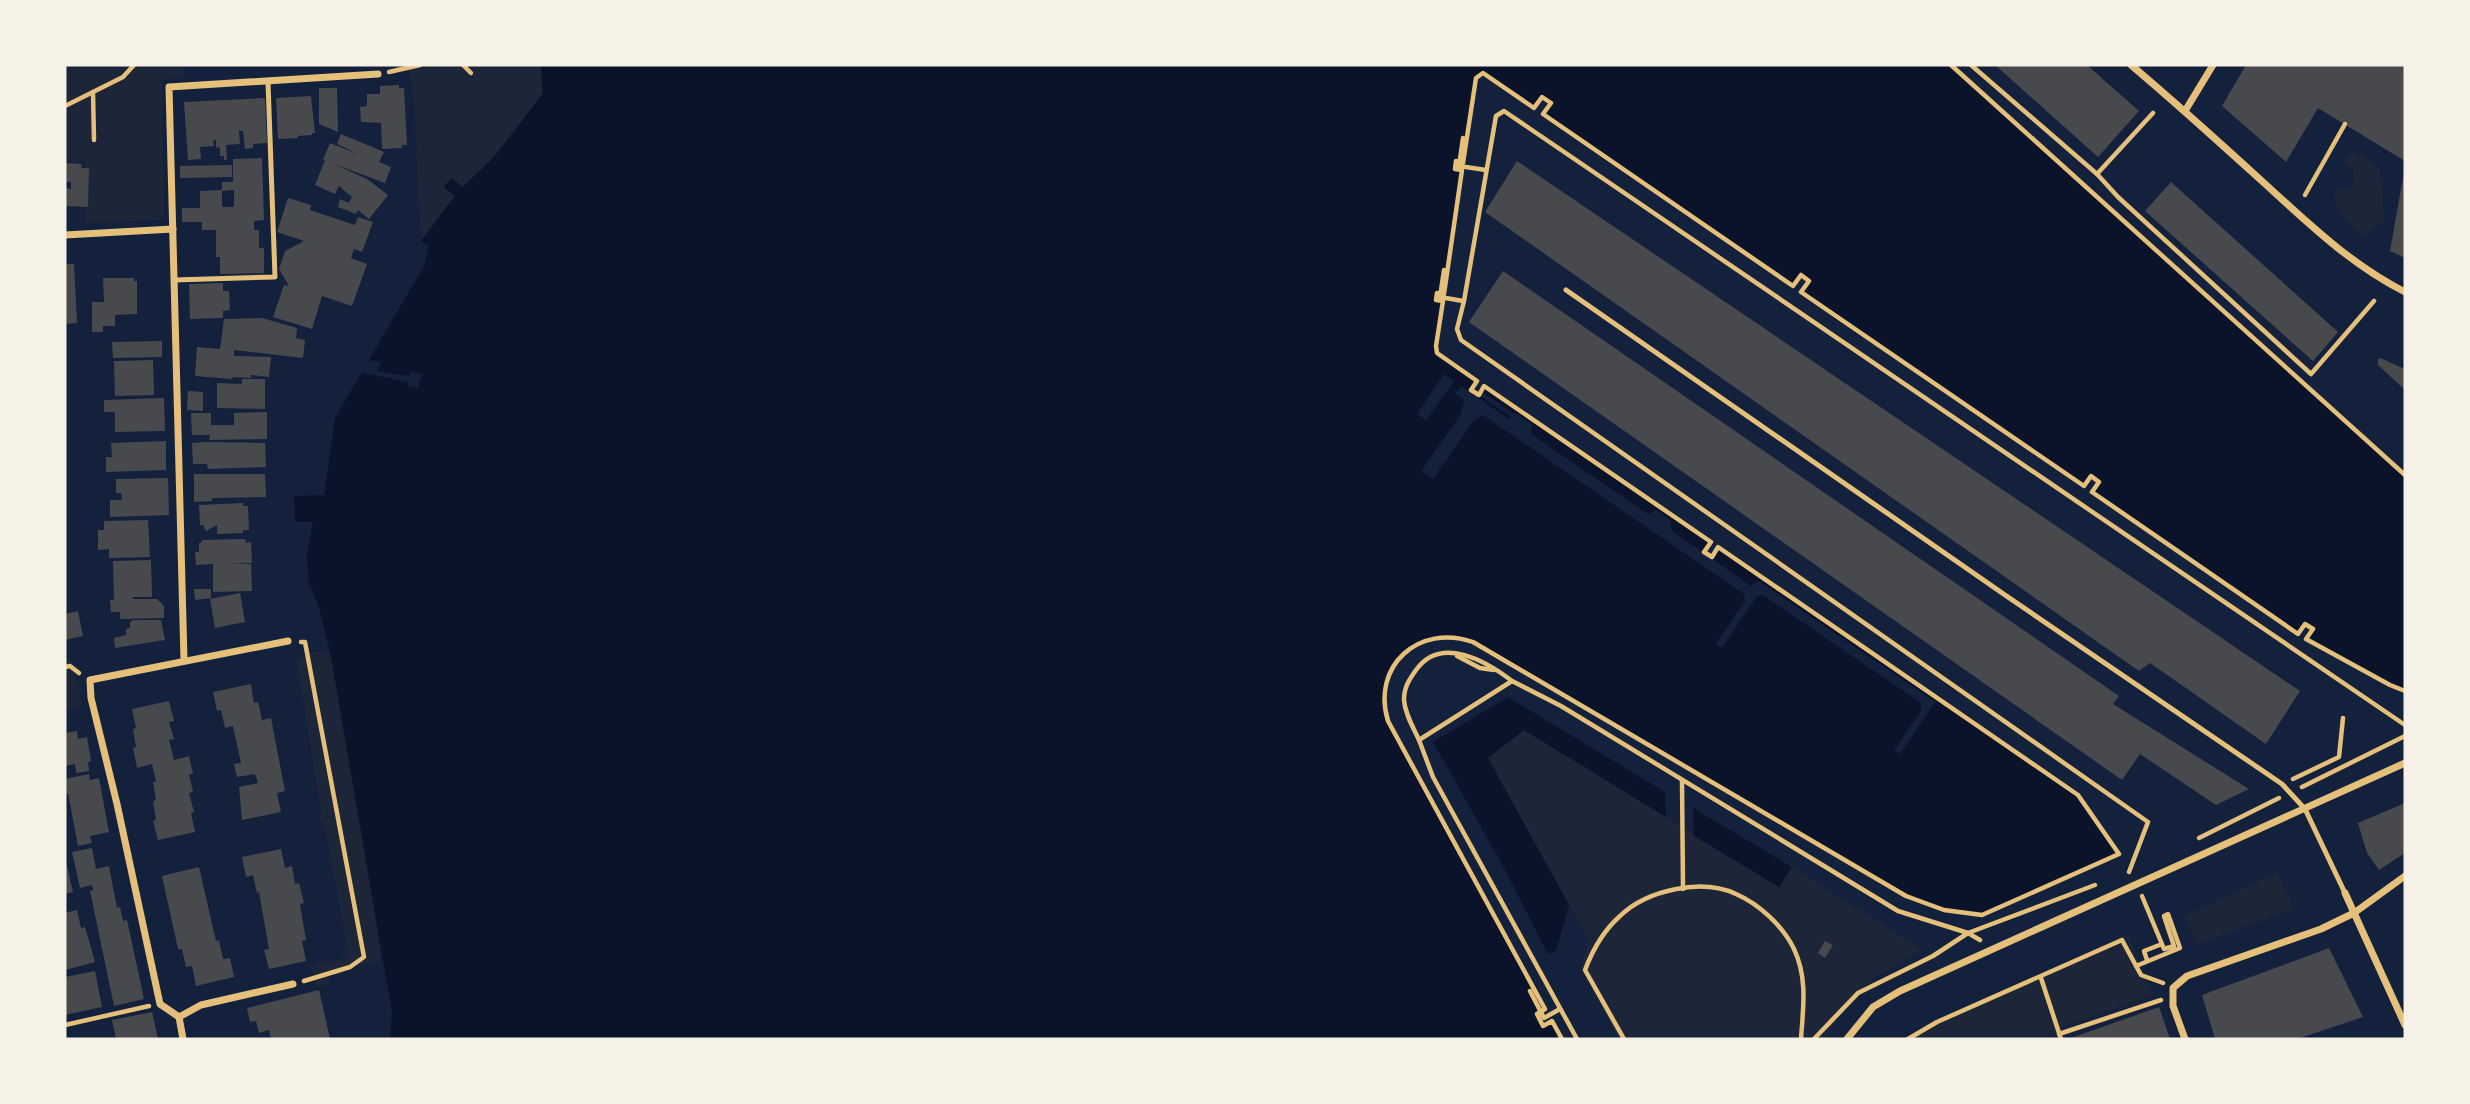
<svg xmlns="http://www.w3.org/2000/svg" width="2470" height="1104" viewBox="0 0 2470 1104" font-family="Quicksand,sans-serif">
  <rect width="100%" height="100%" fill="#14213d"/>
  <!-- green -->
  <g fill="#1d2539">
    <path d="M65,65h118v12l-21,2 2,140 -78,5 -1,-63 -20,1z"/>
    <path d="M409,65h132l2,28 -49,64 -32,30 -11,-9 -7,9 11,9 -34,45 -7,-138z"/>
    <path d="M2354,152l20,10 6,8 4,51 -21,14 -4,-1c-14,-16 -25,-22 -25,-44l17,-1 3,-3v-17l-14,-7z"/>
    <path d="M316,652l10,1 5,4 42,240 8,64 -52,10 1,14 -14,2 -5,-21 38,-9 -23,-124 -9,-19 4,-2 -24,-150 2,-4z"/>
    <path d="M70,658l13,48 -18,4v-51z"/>
    <path d="M1524,730l255,157 13,-20 131,83c-43,23 -78,41 -97,89h-207l-38,-69 8,-29 -102,-183z"/>
    <path d="M2277,872l17,37 -97,35 -13,-28z"/>
    <path d="M2128,933l24,62 -104,37 2,7h-149z"/>
  </g>
  <!-- water -->
  <g fill="#0b132b">
    <path d="M541,65h1410l454,410v216l-99,-52 7,-10 -8,-5 -7,10 -206,-142 7,-10 -7,-6 -8,10 -283,-194 8,-11 -8,-6 -8,11 -250,-172 7,-11 -7,-6 -9,11 -51,-35 -4,2 -17,95 -26,180 41,31 -6,9 8,5 5,-9 227,156 -7,9 8,5 6,-9 360,248 41,59 -137,61 -38,-5 -38,-14 -419,-247 -27,-12 -33,3 -31,22 -11,24 3,35 157,288 -8,5 6,11 9,-4 10,18h-1172l2,-26 -61,-356 -12,-49 -10,-25 -2,-29 6,-32h-18l-1,-26 30,-1 11,-77 89,-152 5,-20 -8,-5 34,-45 -11,-9 7,-9 12,9 31,-30 49,-64z"/>
    <path d="M1508,697l157,95 1,25 -142,-87 -36,28 81,147 -13,46 -8,3 -45,-88 -70,-124z"/>
    <path d="M1693,808l99,59 -13,20 -85,-51z"/>
  </g>
  <!-- pier -->
  <g fill="#14213d">
    <path d="M369,360l12,2 -4,9 32,5 2,-4 11,2 -4,14 -10,-2 1,-4 -47,-9z"/>
    <path d="M1444,374l10,7 -28,39 -9,-6z"/>
    <path d="M1461,386l48,33 2,-2 -32,-22 2,-4 33,23 2,-1 16,11 -1,10 117,80 8,-4 15,11v9l80,56 8,-5 176,121 -35,52 -6,-4 27,-39v-8l-157,-107h-7l-35,52 -6,-4 29,-43 -1,-7 -261,-179 -9,5 -41,59 -12,-8 40,-57 3,-14 -9,-6z"/>
  </g>
  <!-- building -->
  <g fill="#48494c">
    <path d="M1995,65h92l52,46 -41,46z"/>
    <path d="M2246,65h159v96l-87,-53 -32,54 -64,-56z"/>
    <path d="M399,85v3h5l3,57h-5v3l-20,1 -1,-26 -20,-1 -1,-15 7,-1v-12h13v-8z"/>
    <path d="M319,88h18l1,44 -19,-8z"/>
    <path d="M311,96l4,37h-3v2l-14,1v2l-20,1 -2,-41z"/>
    <path d="M265,98l2,45 -14,1v4l-8,1 -2,-18h-4l1,13 -14,1 1,15h-3v-4h-4v-8l-4,-1v-7h-3l1,6 -14,1 1,12 -13,1 -4,-58z"/>
    <path d="M341,134l43,18 -5,10 12,5 -6,16 -51,-19 33,15 21,16 -19,24 -11,-9 -2,4 -18,-7 2,-8 9,4 3,-6 -13,-11 -4,8 -20,-9 10,-25h-2l7,-17 30,12 -23,-11z"/>
    <path d="M262,158l2,62 -10,1v9h5v18h5v25l-44,1v-17h-4v-27h-14v-8h-20v-14h18v-17l22,-1v17h12v-17l-12,1v-9h11v-23z"/>
    <path d="M1517,161l783,530 -34,53 -116,-81 -11,8 -654,-459z"/>
    <path d="M65,163l17,1 -1,4h8l-1,39 -23,-1v-18l6,1v-7h-6z"/>
    <path d="M232,165v12l-52,1v-12z"/>
    <path d="M2404,172h1v86l-15,-7z"/>
    <path d="M2171,182l167,150 -25,29 -168,-150z"/>
    <path d="M288,198l23,7 -1,5 45,15 3,-8 15,5 -11,30 -8,-3 -3,9 16,6 -15,42 -30,-10 -10,33 -39,-12 11,-32 5,1 -10,-17 6,-18 19,-10 -27,-9z"/>
    <path d="M65,264h9l3,59 -12,1z"/>
    <path d="M1503,271l616,425 -6,8 136,85 -33,16 -76,-51 -18,26 -653,-458z"/>
    <path d="M103,278h31v3h3v33l-22,1v11h-12v6h-11v-30h12z"/>
    <path d="M223,283v8h6l1,19 -7,1v7l-33,1 -1,-35z"/>
    <path d="M262,318l35,10 -1,10 9,2 -2,18 -69,-8v6l37,1 -2,20 -18,-2v3l-18,-1 -1,2 -37,-3 2,-29 23,2 4,-30z"/>
    <path d="M162,341v16l-49,1 -1,-16z"/>
    <path d="M2380,358l25,11v21l-27,-25v-5z"/>
    <path d="M153,360l1,35 -39,1 -1,-35z"/>
    <path d="M242,379h23v30l-48,-1v-25l25,1z"/>
    <path d="M188,391l15,1v19l-16,-1z"/>
    <path d="M164,398l1,33 -50,1v-20h-11v-12z"/>
    <path d="M267,412v27l-58,1 1,-5h-18l-1,-22h20v12h23v-12z"/>
    <path d="M166,441v29l-60,2v-15h6l-1,-14z"/>
    <path d="M207,442l58,1 1,24 -58,2 -1,-5h-14l-1,-21z"/>
    <path d="M194,474h71l1,23 -54,1v3l-18,1z"/>
    <path d="M168,478l1,37 -59,2v-17h12l-1,-7h-5v-14z"/>
    <path d="M243,503v3h5l1,24h-6v3l-26,1v-9l-11,6 -3,-6h-3l-1,-20z"/>
    <path d="M148,520l2,37 -41,1v-9l-11,1v-20h6v-9z"/>
    <path d="M202,540l40,-1 4,1v3l5,-1 1,21 -23,1h22l1,27 -39,1v-28l-17,1 -1,-13h4v-9h2z"/>
    <path d="M151,560l1,37h-19v2h24l7,7v12l-44,1v-7h-9l-1,-12h4l-1,-39z"/>
    <path d="M194,589h17v9l-16,2z"/>
    <path d="M240,593l5,29 -30,6 -5,-29z"/>
    <path d="M78,611l5,25 -18,4v-26z"/>
    <path d="M133,620h28l4,20 -50,8 -1,-10 12,-3v-6l4,-1v-6z"/>
    <path d="M251,684l3,19 4,-1 4,18 9,-2 14,73 -8,2 4,19 -39,8 -3,-33 19,-4 -3,-9 -18,3 -3,-13 7,-1 -8,-37 -8,2 -4,-18 -4,1 -4,-19z"/>
    <path d="M169,701l5,20 -5,1 5,17 -5,1 5,20 15,-4 4,18h-4l4,18 -4,1 5,19 -3,1 4,19 -37,8 -5,-19 3,-1 -3,-19 3,-1 -3,-18h3l-4,-18 -15,4 -4,-20 3,-1 -3,-18 3,-1 -4,-19z"/>
    <path d="M77,731l1,8 9,-2 4,24 -3,1 1,9 -13,2 -1,-9 -10,2v-33z"/>
    <path d="M89,774l1,6 9,-2 10,54 -19,4 2,7 -14,3 -10,-53 -3,1v-15z"/>
    <path d="M2405,803v50l-26,17 -12,-17 -9,-30z"/>
    <path d="M92,848l4,21 13,-3 8,42 3,-1 3,14 4,-1 17,79 -30,7 -24,-115 3,-1 -1,-5 -12,3 -8,-36z"/>
    <path d="M281,849l4,19 7,-2 3,18 4,-1 5,20 -4,1 6,36 -4,1 4,20 -37,8 -5,-19 5,-1 -10,-57 -2,1 -4,-18 -7,2 -4,-20z"/>
    <path d="M65,857l8,35 -8,2z"/>
    <path d="M199,867l17,74 3,-1 4,19 7,-1 4,19 -38,9 -4,-20 -6,1 -4,-18h-4l-16,-73z"/>
    <path d="M77,910l4,18 4,-1 10,35 -30,8v-57z"/>
    <path d="M1825,941l8,4 -8,13 -7,-5z"/>
    <path d="M2329,948l34,69 -66,22h-82l-13,-44z"/>
    <path d="M95,971l7,36 -37,8v-38z"/>
    <path d="M319,990l11,49h-59l-2,-9 -10,3 -3,-12 -6,1 -3,-14z"/>
    <path d="M2159,1007l11,32h-102z"/>
    <path d="M152,1012l6,27h-42l-4,-19z"/>
  </g>
  <g fill="none" stroke-linecap="round" stroke-linejoin="round">
    <!-- path -->
    <g stroke="#e5c07b" stroke-width="4.5">
      <path d="M463,65l8,8"/>
      <path d="M1951,65l454,410"/>
      <path d="M1971,65l126,109 56,-61"/>
      <path d="M389,72l31,-7"/>
      <path d="M93,92l1,48"/>
      <path d="M65,106l58,-29 11,-12"/>
      <path d="M1463,138l-4,28 27,4"/>
      <path d="M2097,174l21,23 193,177 63,-73"/>
      <path d="M2305,195l40,-71"/>
      <path d="M1444,270l-4,27 23,4"/>
      <path d="M301,642h4l59,315 -14,10 -46,14"/>
      <path d="M1457,656l23,12 14,2"/>
      <path d="M65,667l5,-1 9,7"/>
      <path d="M1419,740c-6,-13 -14,-26 -15,-40 0,-13 5,-20 12,-30 25,-35 70,-9 96,11"/>
      <path d="M2293,779l46,-22 4,-39"/>
      <path d="M1682,780l1,109"/>
      <path d="M2302,787l103,-51"/>
      <path d="M2199,838l80,-40"/>
      <path d="M2129,872l19,-50 -687,-482 -4,-11 7,-28 32,-185 8,-5 901,614"/>
      <path d="M2147,960l-3,-9 18,-7"/>
      <path d="M2136,966l44,-18 -12,-34 -4,2 10,30 -10,3 -22,-53"/>
      <path d="M2041,978l20,61"/>
      <path d="M1530,991l14,27 16,-9"/>
      <path d="M65,1025l84,-19"/>
      <path d="M2059,1034l102,-34"/>
      <path d="M1562,1039l-10,-18 -9,5 -6,-12 8,-5 -157,-288c-17,-55 31,-98 85,-79l433,254 38,14 38,5 137,-61 -41,-59 -360,-248 -6,10 -8,-5 7,-10 -227,-156 -5,9 -8,-5 6,-9 -40,-28 -1,-7 7,-45 -7,-1 1,-7 7,1 18,-124 -7,-1 1,-8 7,2 13,-85 7,-5 51,35 8,-11 9,6 -8,11 250,172 8,-11 8,6 -8,11 283,194 7,-10 8,6 -7,10 206,142 7,-10 8,5 -7,10 84,46 15,6"/>
      <path d="M1577,1039l-144,-262 -14,-37 93,-59 49,25 337,205 70,22 12,7"/>
      <path d="M1624,1039l-39,-69c8,-21 18,-39 35,-54 27,-26 81,-38 116,-22 23,10 47,32 58,55 14,30 9,59 7,90"/>
      <path d="M1814,1039l44,-46 75,-37 35,-23 127,-48"/>
      <path d="M1908,1039l29,-17 185,-82 19,35 22,8"/>
    </g>
    <!-- service -->
    <g stroke="#e5c07b" stroke-width="5">
      <path d="M174,280l101,-3 -7,-195"/>
      <path d="M1566,290l439,305 277,189 23,25 40,84"/>
    </g>
    <!-- minor -->
    <g stroke="#e5c07b" stroke-width="7">
      <path d="M2131,65c45,38 88,77 132,117 45,41 87,82 142,110"/>
      <path d="M2185,111l28,-46"/>
      <path d="M65,235l108,-6"/>
      <path d="M184,660l-15,-573 209,-13"/>
      <path d="M2345,893l60,132"/>
      <path d="M179,1017l22,-12 92,-21"/>
      <path d="M183,1039l-4,-22 -19,-13 -43,-200 -26,-106 -1,-18 198,-39"/>
      <path d="M1847,1039l26,-32 27,-16 505,-228"/>
      <path d="M2185,1039l-12,-33v-18l14,-12 134,-47 33,-16 51,-37"/>
    </g>
  </g>
  <!-- border -->
  <rect width="2470" height="1104" fill="none" stroke="#f6f1e7" stroke-width="133"/>
</svg>
